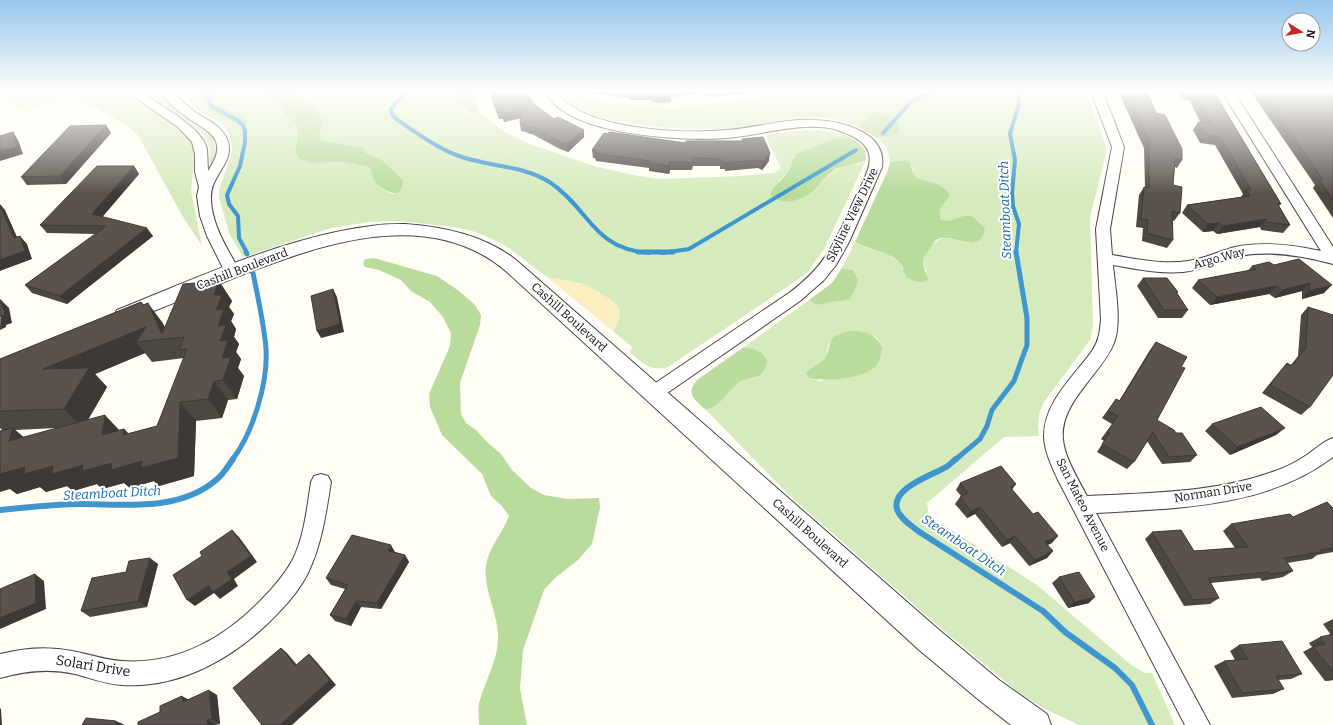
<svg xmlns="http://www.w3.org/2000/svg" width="1333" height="725" viewBox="0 0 1333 725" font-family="Bitter,serif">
  <rect width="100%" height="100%" fill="#fffdf5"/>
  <!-- green -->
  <g fill="#d5ebbd" fill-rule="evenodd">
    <path d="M63,92h62l46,31 13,11 7,8 4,10 -4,39 11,55 -19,-29 -45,-82c-21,-19 -50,-30 -75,-43z"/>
    <path d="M144,92h15c8,8 16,17 25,24 23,16 36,15 30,48l-5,3 1,-18 -4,-10 -6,-8z"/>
    <path d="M178,92h20c5,16 29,27 44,32v-8l-24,-11 -3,-3 -2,-10h40l5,3 16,3 11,16 10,11 3,8 -3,19 5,7 10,4 35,-1 24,5 8,17 12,9 5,1 9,-14 -21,-20 -16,-7 -10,-8h-16l-18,-4 -3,-4c1,-5 3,-11 3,-16 0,-10 -17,-21 -24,-29h154l8,16 9,5 12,1 22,17 24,12 67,23 44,10 23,3 79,-3 34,-3 7,-5 -16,-33c28,-4 54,-9 82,1l-14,3 -40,18 -4,14 -11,11 10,20 27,-13 18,-18 10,-5 17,-2 6,-4 -42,89 -17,24 -20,14 -119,80c-18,5 -26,-4 -38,-15l2,-5 -19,-16 5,-8 -35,-39 -36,-7 -44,-33 -27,-12 -22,-5 -55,-6 -30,1 -38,6 -88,29 -14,-24 -10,-36v-8l11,-29 2,-12 -2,-12 -6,-11 -26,-15z"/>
    <path d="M561,92h20l9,7 11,3 72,6 56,-6 57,-10h301l20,58 -17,67 3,108 -3,15 -46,62 -5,12 -1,11 1,11 -35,1 -77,66 2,13 108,69 94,80 14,8h7l23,52h-96l-34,-16 -27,-17 -82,-68 -147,-129 -83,-85c22,-7 19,-22 36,-30 3,-2 8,-1 12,-2l11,-21 -6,-6 -15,-4 65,-47c11,9 12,3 24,2 5,-1 10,-1 16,-2l4,-30 -11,-2 13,-26 12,6 19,4 15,12 1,5 25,4c-2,-4 -5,-10 -4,-15 2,-9 13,-19 22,-20 7,0 17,4 24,5l15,-9 1,-6 -8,-9 -36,1c-4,-17 5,-14 9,-26 -10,-12 -20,-12 -34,-16l-3,-5 -1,-6 -7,-7 -15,2 -3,-14 -10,-10 10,-1 -15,-24 -13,14c-14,-6 -29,-9 -44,-10 -28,0 -56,8 -84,11 -34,3 -155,0 -170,-36zM859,331l17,6 6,10 -17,26 -13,3 -32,5 -11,-3 1,-9 15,-10 4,-15z"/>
  </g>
  <!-- forest -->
  <g fill="#b9dc9c">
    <path d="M198,92h15l2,10 3,3 24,11 6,5 -1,3c-8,1 -29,-8 -36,-13 -4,-3 -12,-15 -13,-19z"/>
    <path d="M253,92h45c7,10 24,17 24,29 0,5 -2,11 -3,16l3,4 41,6 3,6 16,7 21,20c-1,21 -16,12 -26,4 -4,-4 -5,-12 -8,-17l-24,-5 -35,1 -10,-4 -5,-7 3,-19 -2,-8 -11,-11 -11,-16 -16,-3z"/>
    <path d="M452,92h23l3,19 3,3c-15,-2 -25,-7 -29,-22z"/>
    <path d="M872,113l13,2 14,8 1,7 -3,5 -20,3 -18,-11z"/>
    <path d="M847,136c11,5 20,11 19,24 -10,6 -22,4 -32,10 -7,5 -12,12 -18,18 -12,12 -31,19 -45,8v-4c5,-8 12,-13 17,-20 4,-6 3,-13 8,-18l37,-15z"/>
    <path d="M905,160l5,2 3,11 3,5c14,4 24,4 34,16 -4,12 -13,9 -9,26 22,3 23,-16 44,8 -3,29 -34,4 -47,11 -4,2 -6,6 -8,10 -3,3 -6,7 -7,10 -1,7 4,15 5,21 -8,4 -15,1 -22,-3 -2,-4 -3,-11 -6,-14 -12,-13 -31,-13 -45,-21l33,-72 2,-8z"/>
    <path d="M374,258l63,18 22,15 16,14 6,10 -1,10 -20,58 1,31 5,9 10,7 10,11 15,13 11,16 19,18 13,7 23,4 32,-1 1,9 -8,37 -14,16 -23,18 -11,12 -21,60 -3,39 7,36h-48c0,-7 -1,-15 0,-21 5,-21 19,-44 19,-65 1,-25 -15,-48 -12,-73 2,-18 17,-33 23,-50l-7,-10 -11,-10 -9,-22 -40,-39 -12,-28 -1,-13 21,-48 1,-13 -8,-16 -13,-15 -19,-11 -10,-11 -22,-10 -14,-3 -2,-4 2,-4z"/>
    <path d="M842,268l11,2 5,10 -2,7 -7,13c-6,1 -11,1 -17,2 -11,1 -12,7 -23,-2l23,-17z"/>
    <path d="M850,331c16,0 24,2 32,16 -1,7 -2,16 -7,20 -13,12 -51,15 -66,11l-3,-5 4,-4 15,-10c9,-19 0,-22 25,-28z"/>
    <path d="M744,347c7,1 17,3 21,10 2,3 2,7 1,9 -6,16 -18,9 -28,17 -13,10 -15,22 -32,27 -11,-10 -21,-16 -9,-30z"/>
  </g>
  <!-- sand -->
  <path fill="#fbeec1" d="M547,277c12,3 23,5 35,7 8,2 36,18 38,26 1,8 -3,15 -7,21z"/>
  <!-- pitch -->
  <path fill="#e6f2cf" d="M3,92h45l12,6 -31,14 -29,-14v-5z"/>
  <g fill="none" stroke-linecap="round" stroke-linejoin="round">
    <!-- stream-far2 -->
    <g stroke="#3f96cf" stroke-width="4">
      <path d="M206,92l5,14 26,14 6,5 2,6v11l-5,24 -13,29 2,9 9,12 1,22 8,15"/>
      <path d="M406,92l-15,17 1,5 4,5c20,13 40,29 63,37 30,11 65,9 92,27 39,27 42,66 98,70"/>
      <path d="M883,133l29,-32 21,-9"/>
      <path d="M662,253l27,-4 167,-99"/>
      <path d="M1016,253l3,-29 -6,-18 -1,-13 3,-33 -5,-26 9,-30 -1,-12"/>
    </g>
    <!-- stream-far1 -->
    <g stroke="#3f96cf" stroke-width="5">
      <path d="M246,252l1,2"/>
      <path d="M638,252h35"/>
      <path d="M232,460c21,-27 36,-77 34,-111 -2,-25 -8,-51 -13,-76"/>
      <path d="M955,460l25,-21 7,-13 5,-16 22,-29 13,-36v-27l-11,-66"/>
    </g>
    <!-- stream -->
    <g stroke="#3f96cf" stroke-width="6">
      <path d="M956,459c-3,2 -6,6 -10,8 -13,8 -55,21 -49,42 3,10 16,18 24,24l122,78 22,21 50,36 17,17 20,40"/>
      <path d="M0,510c26,-2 53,-6 79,-6 45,0 100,8 137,-24 7,-5 12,-14 17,-21"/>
    </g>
    <!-- minor casing -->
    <g stroke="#444" stroke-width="2">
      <g id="minor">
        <path d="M127,92h14l35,23 19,15 9,11 3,8 1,22c21,-31 3,-38 -20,-53 -10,-7 -21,-16 -28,-26h13c7,7 14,14 22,20 12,8 24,12 31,25 12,23 -15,37 -15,59 -1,27 17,53 29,76l-3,4 -5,1 -5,-1 -20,-40 -7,-20 -3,-20 2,-9 -4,-15v-18l-3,-12 -14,-15z"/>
        <path d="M545,92h12c3,4 6,9 10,11 34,27 118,31 160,27 29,-2 58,-12 87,-10 28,1 73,12 68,47l-33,75 -13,23 -12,15 -24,21 -140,97 -6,2 -6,-2 -3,-5 3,-5 141,-95c41,-30 48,-57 69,-101 11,-22 22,-42 -6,-56 -8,-3 -15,-7 -23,-8 -34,-5 -68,7 -102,10 -43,3 -133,-2 -168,-30 -5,-4 -10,-11 -14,-16z"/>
        <path d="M1091,92h12l21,55 -14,82 2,26c25,4 51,10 76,6 16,-2 31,-10 47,-14 28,-6 58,-2 86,4l-99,-159h12l99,155v17c-30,-8 -63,-14 -94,-8 -19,4 -36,14 -56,16 -24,2 -47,-3 -70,-7 2,22 9,57 1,78 -6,15 -18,28 -27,40 -38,47 -26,65 0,113 62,-3 129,-3 188,-25 9,-3 19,-8 27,-13 11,-6 19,-16 31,-20v19c-67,51 -156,51 -237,56l114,212h-25l-127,-245c-6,-13 -14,-30 -14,-44 0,-34 30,-60 48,-85 7,-10 8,-20 9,-32l-5,-90 16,-82z"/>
        <path d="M321,474l7,2 3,6c-5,31 -9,62 -23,91 -7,14 -18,28 -29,39 -40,43 -96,77 -157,73 -16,-1 -32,-7 -47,-11 -26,-6 -50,-3 -75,4v-24c24,-6 47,-8 72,-3 17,3 33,9 50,10 55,4 103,-23 140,-62 11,-11 22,-24 30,-38 12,-23 15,-53 19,-79l3,-6z"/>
      </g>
    </g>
    <!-- tertiary casing -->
    <g stroke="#444" stroke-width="2">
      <path id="tertiary" d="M405,224c39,3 79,11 111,36l422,369 61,51 48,34 4,11h-40l-32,-25 -61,-51 -411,-377c-80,-69 -192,-26 -278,8 -33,14 -65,27 -98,40l-7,2 -7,-2 -3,-5 3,-5c80,-32 168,-73 254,-84 11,-2 22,-2 34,-2z"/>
    </g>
    <!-- minor -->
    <use href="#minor" fill="#fff" fill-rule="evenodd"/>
    <!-- tertiary -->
    <use href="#tertiary" fill="#fff" fill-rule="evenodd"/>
  </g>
  <!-- wall -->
  <g fill="#4d4742" fill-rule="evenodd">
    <path d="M490,92l44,12 20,15 30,18 -16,15 -8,-3 -28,-15h-2l-4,-2 -5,-1 -1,-7v-6l-16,4 -1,-3h-4l-8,-21z"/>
    <path d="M588,92h176l-54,5 -1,-2 -5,1 -1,-3 -32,4v5l-11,1 -7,-1 -1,-2h-22l-1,-2 -41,-5z"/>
    <path d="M1119,92h28l9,21 26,47 -5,8 -2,-1 -2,18 7,28 -6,8 -2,-1 1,20 -6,8 -25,-7 1,-13 -7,-1 3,-32 5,-8h1l-1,-39 -21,-46z"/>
    <path d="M1177,92h37l67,112 -2,2 11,19 -7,8 -22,-3 -1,-3 -43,7 -4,-3 -10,1 -21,-19 5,-8 54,-8 2,-3 -28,-49 -15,-2 -7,-13 5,-8 3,1 -12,-23 -8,-1z"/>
    <path d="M1251,92h82v126l-20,-30 2,-3z"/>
    <path d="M106,125l5,8 -45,51 -39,1 -6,-8z"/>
    <path d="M742,139l27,22 -7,9 -4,-2 -33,3v-2h-5v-3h-27l-1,4h-22l-1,4 -20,-3v-3l-53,-7 -1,-3h-2l-1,-8 93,-7 57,-2z"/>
    <path d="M134,166l5,8 -37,43 51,19 -86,68 -35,-11 -7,-8 71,-51 -49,-1 -7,-8z"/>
    <path d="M1299,259l25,34 -22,6v-8l-27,7 -6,-4 -59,11 -18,-17 6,-8 50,-9 4,-5 22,-1z"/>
    <path d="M1143,278l35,14 -1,1 11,17 -6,8h-24l-21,-32z"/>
    <path d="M219,281l13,20 -3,6 5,7 -3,7 5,8 -2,8 5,7 -3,8 5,7 -3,9 6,8 -7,23 -9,1 -6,18 -26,3 -2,55 -35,10 -5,-5 -24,7 -6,-5 -22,6 -5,-5 -24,7 -6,-5 -21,6 -6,-5 -23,7 -7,-5 -4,-59h-4l-2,-2v-69l141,-57 21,20 3,5zM145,353l7,9 32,-4 -27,68 -28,8 -5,-5 -5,1 -31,-10 19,-33 -12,-13zM57,428l-33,10 -9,-8z"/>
    <path d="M1308,307l2,100 -9,8 -39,-22 18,-22 7,-8 4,2 7,-9 3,-41z"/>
    <path d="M1156,342l25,25 -24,53 19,13 21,22 -7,7 -28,2 -15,-23 -13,21 -7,7 -30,-17 7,-11 -3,-2 11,-15 -10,-6 14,-19 3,2 31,-51z"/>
    <path d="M1212,424l64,11 -46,20 -25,-24z"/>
    <path d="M960,483l52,7 40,53 -5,2 6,6 -6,7 -18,8 -19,-23 -8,4 -27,-33 -8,4 -12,-14 5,-7 1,-1 -5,-6z"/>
    <path d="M1333,508v44l-16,3 -5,4 -25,4 6,8 -10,6 -21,4 -2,-3 -49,5 8,15 -9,6 -26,2 -39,-67 7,-7 42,19 41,-3 -12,-17 8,-7 62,-7z"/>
    <path d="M395,552l10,3 4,7 -28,47 -20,-2 -10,19 -16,-5 -5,-6 15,-26 -14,-4 -5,-7z"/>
    <path d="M158,564l-11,43 -57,10 -9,-6 45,-39z"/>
    <path d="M1059,577l30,26 -21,5 -16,-25z"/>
    <path d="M1333,619v61l-8,1 -22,-29 9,-5 -3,-4 11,-6 11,-2 -8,-11z"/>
    <path d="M1239,645l63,29 -11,5 -13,1 6,9 -11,5 -41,4 -18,-32 10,-5 11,-1 -5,-9z"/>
    <path d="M217,695l3,29 -4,1h-78l50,-25z"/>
  </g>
  <!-- shaded-wall -->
  <g fill="#3f3936">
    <path d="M671,92h32v1l-32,4v5l-11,1 -1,-8z"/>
    <path d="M521,110l1,8 -18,4 -1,-8z"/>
    <path d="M106,125l5,8 -45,51 -6,-8z"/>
    <path d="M531,126l1,8h-2l-1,-7z"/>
    <path d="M584,130v7l-16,15 -1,-8z"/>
    <path d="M13,132l5,8 5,14 -23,7v-10z"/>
    <path d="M770,153l-1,8 -7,9 1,-8z"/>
    <path d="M670,162v8l-1,4v-8z"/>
    <path d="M134,166l5,8 -41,48 -6,-8z"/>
    <path d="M0,204l5,6 16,36 -7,-8 -14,-32z"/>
    <path d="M1266,219l-6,8 -43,7 6,-8z"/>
    <path d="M1219,223l-6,8 -10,1 5,-8z"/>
    <path d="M147,228l6,8 -86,68 -7,-8z"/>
    <path d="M20,236l7,8 5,15 -32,12v-11z"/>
    <path d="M219,281l13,20 -3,6 5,7 -3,7 5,8 -2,8 5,7 -3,8 5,7 -3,9 6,8 -7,23 -14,-19 -1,-22 -8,-63z"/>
    <path d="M1310,283l-8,8 -27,7 7,-8z"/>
    <path d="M1332,285l-8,8 -22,6 7,-8z"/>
    <path d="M1276,286l-7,8 -59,11 7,-8z"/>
    <path d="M333,289l4,8 7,35 -23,6 -4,-7z"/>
    <path d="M1,300l8,8 3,15 -6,2v2l-6,3z"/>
    <path d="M141,302l15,19 -8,-18 14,19 8,17h-4l-23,-34z"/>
    <path d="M146,327l-10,15 9,11 -50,21 12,13 -24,41 -19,-19 -21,-40z"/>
    <path d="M214,381l14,19 -6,18 -14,-19z"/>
    <path d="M180,402l16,19 -2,55 -35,10 -5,-5 -24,7 -6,-5 -22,6 -5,-5 -24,7 -6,-5 -21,6 -6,-5 -23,7 -7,-5 -10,3v-20l25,-5 58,-2 29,-2 5,5z"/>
    <path d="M105,415l18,19 1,-5 17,18 -39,-12z"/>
    <path d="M13,428l21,18 -25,-5z"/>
    <path d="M1285,428l-9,7 -46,20 7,-8z"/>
    <path d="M1016,484l-5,7 -1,-4z"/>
    <path d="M980,507l-5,7 -8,4 4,-7z"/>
    <path d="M232,530l7,7 18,25 -23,17 4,7 -18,13 -6,-6 -19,13 -8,-6 40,-28z"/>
    <path d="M1015,536l-5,7 -8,4 5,-7z"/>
    <path d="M1058,536l-6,7 -13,6 6,-7z"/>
    <path d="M391,545l4,7 -3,5 -4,-6z"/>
    <path d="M1053,551l-6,7 -18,8 6,-6z"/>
    <path d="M405,555l4,7 -28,47 -4,-6z"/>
    <path d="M150,558l8,6 -11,43 -9,-6z"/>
    <path d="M35,574l9,7 2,28 -46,20v-11z"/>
    <path d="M1095,597l-6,6 -21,5 7,-6z"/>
    <path d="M356,601l5,6 -10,19 -5,-7z"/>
    <path d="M281,648l6,5 15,18 -7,-5z"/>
    <path d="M309,654l6,6 21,25 -44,40h-12z"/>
    <path d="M1333,678v2l-8,1z"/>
    <path d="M209,690l8,5 3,29 -8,-5z"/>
    <path d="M182,696l9,5 -8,1z"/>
    <path d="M0,708l1,1 1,16h-2z"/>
    <path d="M207,720l9,5h-8z"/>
    <path d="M116,721l9,4h-11z"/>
  </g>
  <!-- building -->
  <g fill="#5a524d" stroke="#3f3936">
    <path d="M490,92h36l8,12 20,15 4,-2 26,13 -17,14 -8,-3 -28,-15 -2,1 -4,-3h-5l1,-14 -18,4 -2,-2 -3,-1z"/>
    <path d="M630,92h41v2l-12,1h-6l-1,-2z"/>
    <path d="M1126,92h21l9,21 9,2 17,34v11l-7,-1 -2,26 9,2 -2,26 -8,-2 1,29 -26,-7 1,-13 -7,-1 3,-32 5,1v-48z"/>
    <path d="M1191,92h23l67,112 -4,-1 13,22 -23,-3 -1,-3 -43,7 -4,-3 -11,1 -21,-19 63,-9 -4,-7 5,1 -31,-53 -15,-2 -7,-13 13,1 -18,-31z"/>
    <path d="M1262,92h71v108l-14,-20h4z"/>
    <path d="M106,125l-46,51 -39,1 49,-51z"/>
    <path d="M13,132l4,15 -17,4v-15z"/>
    <path d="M609,132l76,11 1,-2h57l-1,-2 21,-2 7,16 -7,9 -4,-2 -34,3v-1h-4l-1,-3 -27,-1v4h-23l-1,4 -20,-3 1,-2 -55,-8 1,-3h-4l12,-17 3,1z"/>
    <path d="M97,166h37l-42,48 55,14 -87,68 -35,-11 81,-59 -66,-1z"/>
    <path d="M0,206l14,32 6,-2 5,15 -25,9z"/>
    <path d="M1299,259l33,26 -23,6 1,-8 -28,7 -6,-4 -59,11 -19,-17 58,-11 -4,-3 17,-4 5,3z"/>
    <path d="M1143,278h24l11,14h-2l12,18h-24z"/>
    <path d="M219,281l-5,14h8l-6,15 8,-1 -6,17 8,-1 -6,16 8,-1 -6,18 9,-1 -8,23 -9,1 -6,18 -28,3 -2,56 -37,10 1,-7 -31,9 1,-7 -30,8 1,-6 -31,9 1,-8 -29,8 1,-7 -25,7v-43l13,-3 -4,13 96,-26 -3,20 22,-6 -1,6 34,-9 30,-77 -8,1 5,-13 -48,5 10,-15 -103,42 46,-1 -25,41 -64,2v-52l141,-57 2,3 5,-2 14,31 21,-50z"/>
    <path d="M333,289l7,35 -23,7 -6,-35z"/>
    <path d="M0,300h1l4,15 -5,1z"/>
    <path d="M1308,307l25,8v60l-23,32 -40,-22 17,-22 5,3 14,-18z"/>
    <path d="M1156,342l31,15 -6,10 4,1 -28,52 17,10 2,3h6l15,22 -28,2 -16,-25 -19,30 -32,-18 8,-11 -3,-1 11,-16 -10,-5 8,-12 4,2z"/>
    <path d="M1261,407l24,21 -48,19 -25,-23z"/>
    <path d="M1001,466l15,18 -6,3 23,27 5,-2 20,24 -13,6 8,9 -18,9 -20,-24 -8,4 -27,-33 -9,4 -11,-14 8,-4 -8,-10z"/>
    <path d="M1327,502l6,6v40l-13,2 2,2 -38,6 9,13 -22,3 -2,-2 -61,6 11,20 -26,2 -41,-68 29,-2 13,21 54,-4 -17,-23 59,-10 3,3z"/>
    <path d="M232,530l19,26 -24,16 5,7 -19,13 -5,-7 -21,15 -14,-25 29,-19 -2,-4z"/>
    <path d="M352,535l39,10 -3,6 17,4 -28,48 -21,-2 -10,18 -16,-4 18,-30 -22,-7z"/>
    <path d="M150,558l-12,43 -57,10 11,-33 34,-6 3,-11z"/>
    <path d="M1079,572l16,25 -20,5 -16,-25z"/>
    <path d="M35,574l1,29 -36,15v-29z"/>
    <path d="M1333,634v37l-20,-24 12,-3 -5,-7z"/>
    <path d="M1282,641l20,33 -26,2 8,13 -42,4 -18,-32 24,-2 -9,-14z"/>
    <path d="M281,648l14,18 14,-12 21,26 -50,45h-18l-29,-37z"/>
    <path d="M209,690l3,29 -5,1 1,5h-70v-3l22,-10v-6l22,-10 1,6z"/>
    <path d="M86,718l30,3 -2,4h-32z"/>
  </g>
  <!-- sky -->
  <linearGradient id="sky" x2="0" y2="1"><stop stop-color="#95c6ee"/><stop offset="0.47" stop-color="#fffefa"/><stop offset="1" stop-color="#fffefa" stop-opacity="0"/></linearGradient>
  <rect width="1333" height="194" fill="url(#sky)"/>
  <g text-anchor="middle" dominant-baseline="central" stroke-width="4" stroke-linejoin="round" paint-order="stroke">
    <!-- street labels -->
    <g font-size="12" fill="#111" stroke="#fff">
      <text transform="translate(852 215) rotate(-64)">Skyline View Drive</text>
      <text transform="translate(1219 258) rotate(-15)">Argo Way</text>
      <text transform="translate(242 269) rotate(-21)">Cashill Boulevard</text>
      <text transform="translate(569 317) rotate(42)">Cashill Boulevard</text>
      <text transform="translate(1213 492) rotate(-9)">Norman Drive</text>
      <text transform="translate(1083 505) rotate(63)">San Mateo Avenue</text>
      <text transform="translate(810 533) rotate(42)">Cashill Boulevard</text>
    </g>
    <!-- water labels -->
    <g font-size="13" font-style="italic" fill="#1768a6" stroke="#fff">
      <text transform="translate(1005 210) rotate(-92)">Steamboat Ditch</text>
      <text transform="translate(112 493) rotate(-3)">Steamboat Ditch</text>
      <text transform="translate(964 545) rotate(34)">Steamboat Ditch</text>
    </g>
    <!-- near-street labels -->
    <g font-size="14" fill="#111" stroke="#fff">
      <text transform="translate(93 666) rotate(9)">Solari Drive</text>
    </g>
  </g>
  <!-- north arrow -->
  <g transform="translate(1301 32) rotate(101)"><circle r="19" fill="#ffffff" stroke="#a0a0a0"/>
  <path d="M0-3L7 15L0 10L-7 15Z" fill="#c4262e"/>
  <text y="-6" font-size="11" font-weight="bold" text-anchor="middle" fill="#111111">N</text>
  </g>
</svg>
